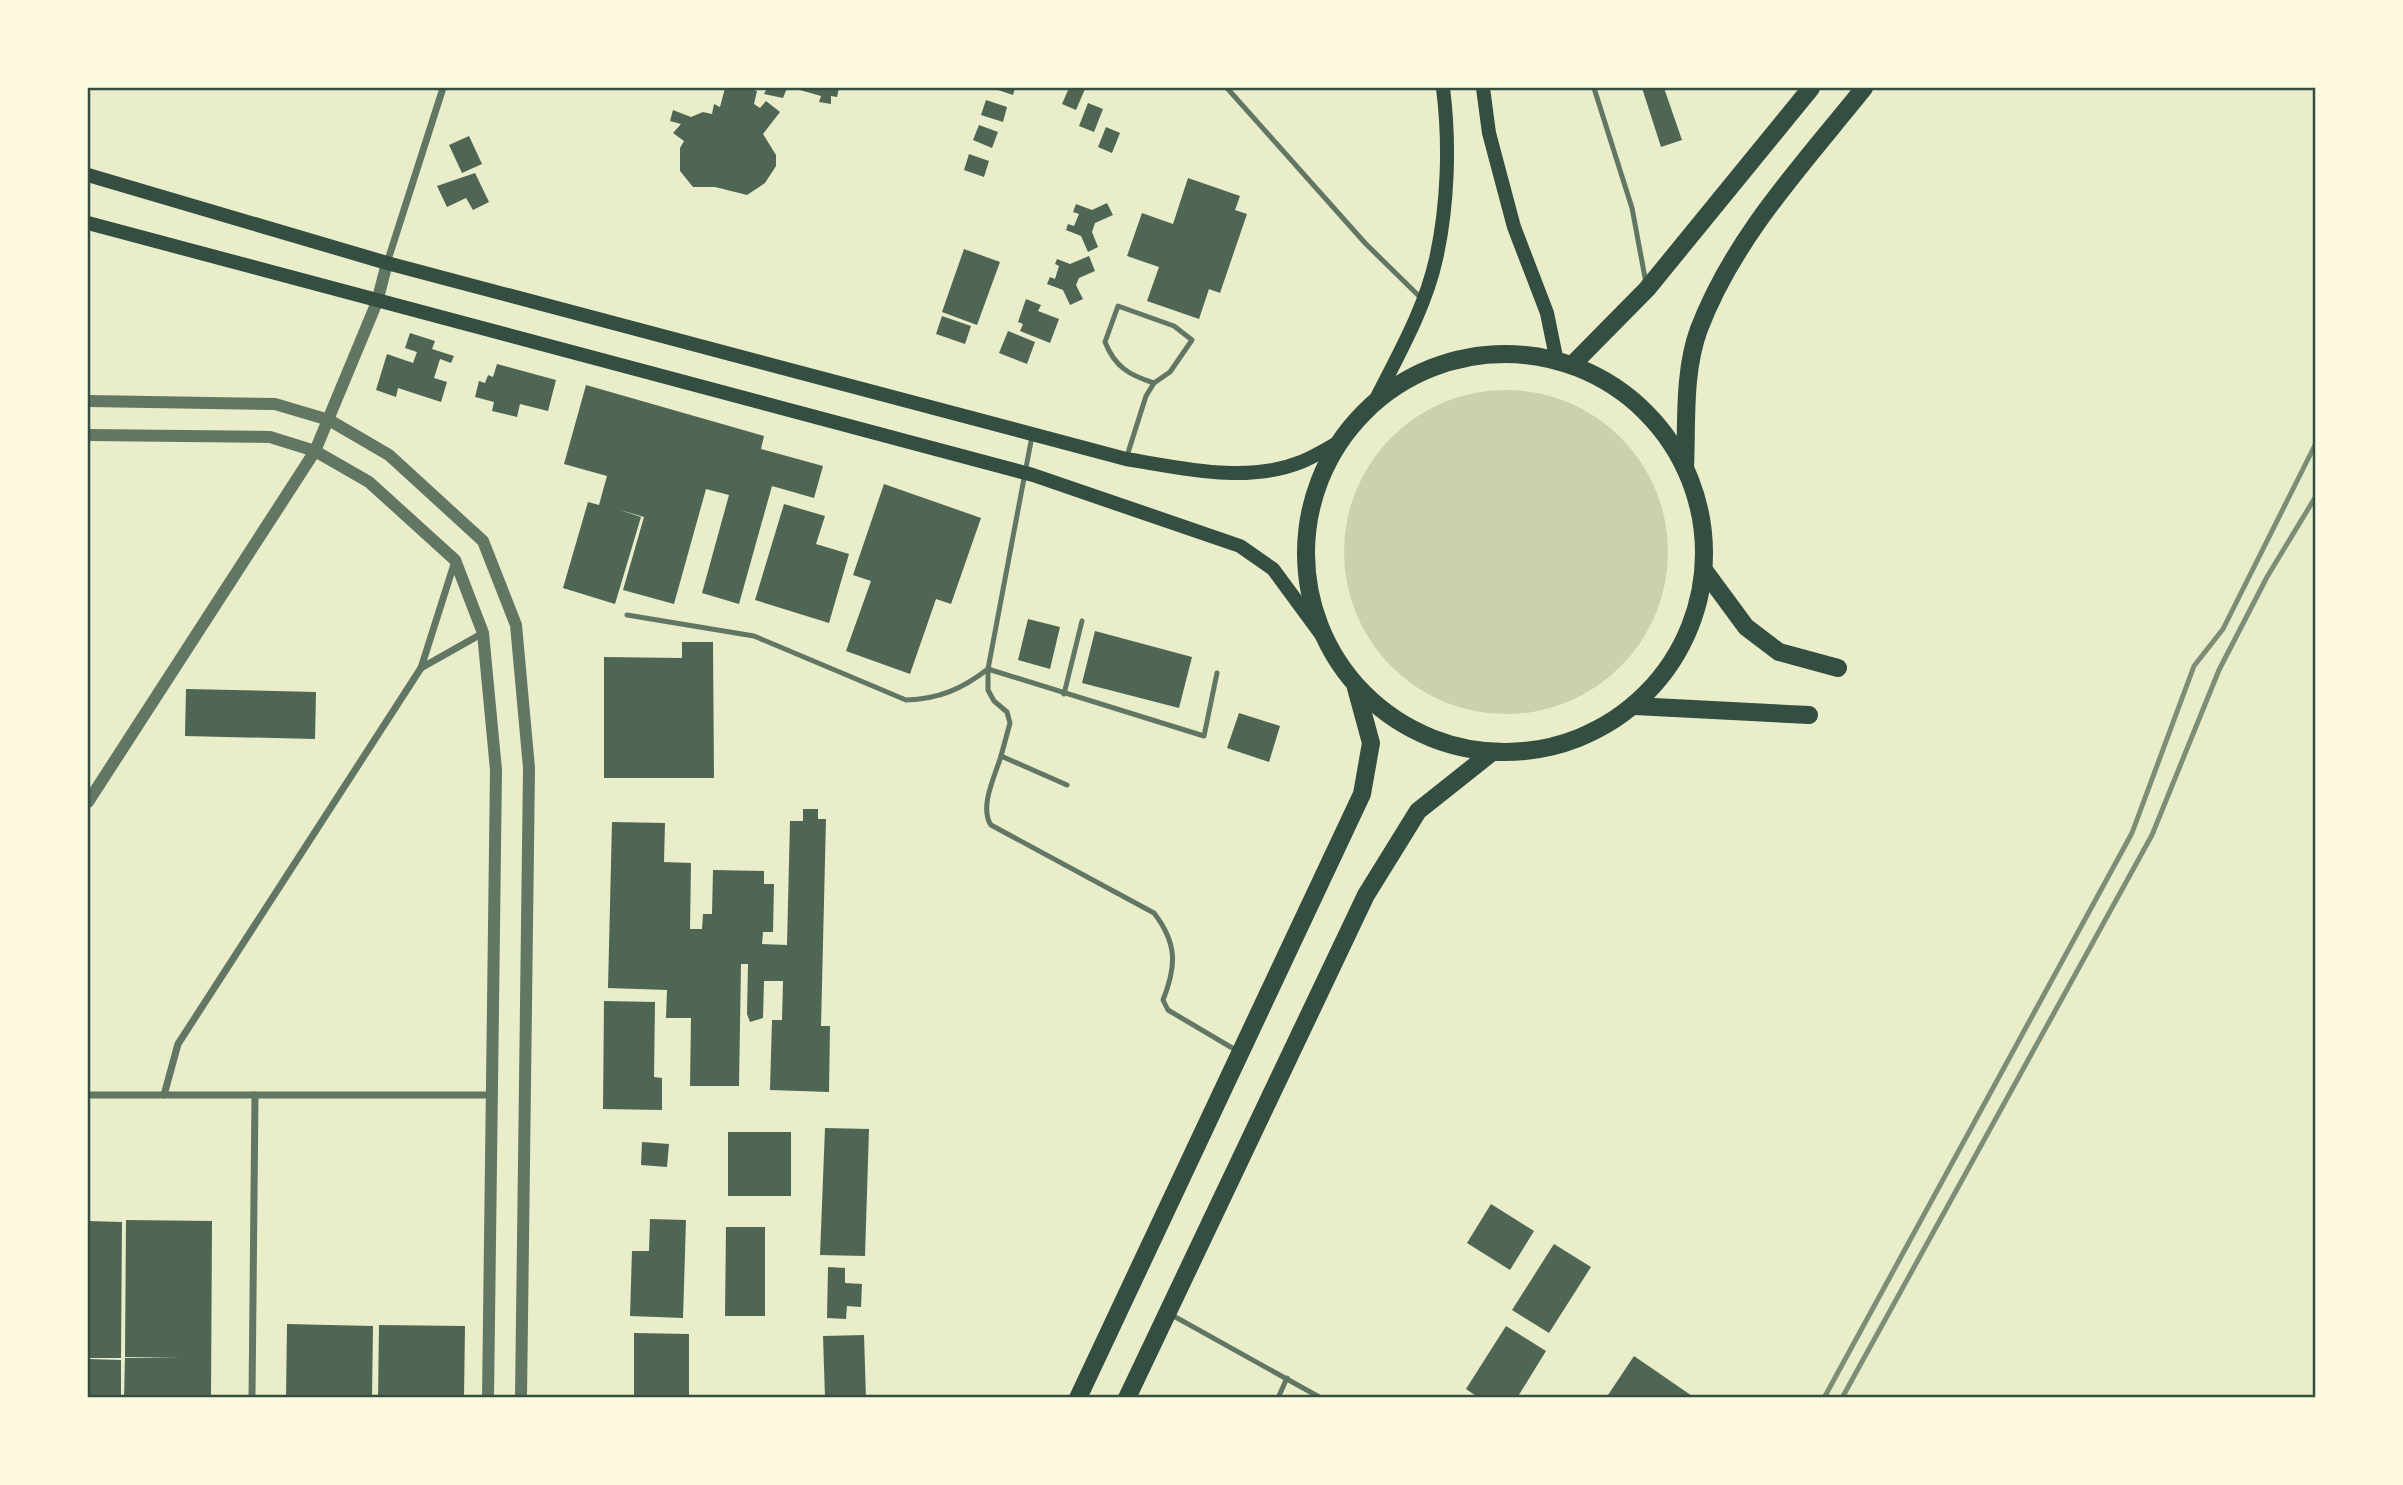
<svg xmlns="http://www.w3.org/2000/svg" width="2403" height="1485" viewBox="0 0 2403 1485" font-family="Overpass,sans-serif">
  <rect width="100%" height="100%" fill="#e9edc9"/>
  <!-- green -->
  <circle fill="#cad2ad" cx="1506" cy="552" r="162"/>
  <!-- building -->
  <g fill="#4f6655">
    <path d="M725,88h23l9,3 -3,13 6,4 6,-7 14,11 -17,22 13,21v11l-11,17 -18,12 -32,-8h-22l-13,-16v-23l4,-7 -11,-8 8,-9 -11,-3 3,-11 18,7 12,-5 9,2 2,-10 6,3z"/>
    <path d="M767,88h20l-4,10 -19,-4z"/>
    <path d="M793,88h46l-2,9 -6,-1v8l-12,-2 2,-6z"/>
    <path d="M992,88h23l-2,7z"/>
    <path d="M1069,88l16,1 -9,21 -14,-6z"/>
    <path d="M1642,88h22l18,52 -21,7z"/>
    <path d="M986,100l21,7 -4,15 -22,-7z"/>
    <path d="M1088,103l15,6 -9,23 -15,-6z"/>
    <path d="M979,125l19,7 -6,16 -19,-8z"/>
    <path d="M1106,127l14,6 -8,20 -14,-6z"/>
    <path d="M469,136l13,28 -20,9 -13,-28z"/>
    <path d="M969,154l20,7 -5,16 -20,-7z"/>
    <path d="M475,173l14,29 -16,8 -7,-12 -19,9 -10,-21z"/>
    <path d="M1188,178l52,18 -5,14 12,4 -27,79 -11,-4 -10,30 -52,-18 12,-34 -32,-11 15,-43 31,11z"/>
    <path d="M1107,203l6,12 -18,8 -3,9 6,15 -10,5 -7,-16 -15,-6 2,-6 6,2 5,-12 -6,-2 3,-8 16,6z"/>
    <path d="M964,249l36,13 -23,63 -35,-13z"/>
    <path d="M1089,256l6,15 -16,7 -3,7 7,14 -13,6 -7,-15 -16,-6 3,-7 5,2 4,-13 -4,-2 2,-5 13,5z"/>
    <path d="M1026,299l15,6 -3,6 21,8 -9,24 -30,-12 3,-7 -5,-2z"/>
    <path d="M942,316l29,10 -6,18 -29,-10z"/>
    <path d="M1008,331l27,11 -8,22 -28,-11z"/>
    <path d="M410,333l25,8 -3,8 22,7 -3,7 -11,-4 -6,19 13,4 -6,20 -43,-14 -2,9 -20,-7 11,-36 26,9 4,-11 -12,-4z"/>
    <path d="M497,364l59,16 -8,31 -28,-7 -3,13 -25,-6 2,-9 -19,-5 4,-16 6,2 3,-8 5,2z"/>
    <path d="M586,385l178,51 -3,13 62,17 -9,32 -42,-12 -33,118 -37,-11 27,-98 -23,-6 -32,115 -51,-14 21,-73 -27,-8 24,8 -26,87 -52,-16 25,-86 11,3 8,-29 -43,-12z"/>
    <path d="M884,484l97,34 -30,86 -15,-5 -26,75 -64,-23 25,-70 -18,-6z"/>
    <path d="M784,504l41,12 -9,28 33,10 -20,69 -74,-23z"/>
    <path d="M1028,619l32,8 -10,42 -32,-9z"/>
    <path d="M1095,631l97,26 -13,51 -97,-25z"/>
    <path d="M682,642h31l1,136h-110v-121l78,1z"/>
    <path d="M186,689l130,3 -1,47 -130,-3z"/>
    <path d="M1239,713l41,13 -11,36 -42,-14z"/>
    <path d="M803,809h15v10h8l-5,207h9l-1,66 -59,-2 2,-70h10l1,-39h-19l-1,37 -13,4 -3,-8 1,-50h-7l-2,122h-49l1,-68h-25l1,-28 -59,-2 4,-166 53,1 -1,39 27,1 -1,66h12l1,-15h9l1,-44 51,1v13h10l-1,48h-10l-1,12 25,1 3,-124h13z"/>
    <path d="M604,1001l51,1 -1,75 8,1v32l-59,-1z"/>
    <path d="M825,1128l44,1 -4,127 -45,-1z"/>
    <rect x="728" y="1132" width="63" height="64"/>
    <path d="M642,1142l27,2 -2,23 -26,-2z"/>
    <path d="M1491,1204l43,27 -24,39 -43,-27z"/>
    <path d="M650,1219l36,1 -3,98 -53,-2 2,-65h17z"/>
    <path d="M126,1220l86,1 -1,177h-87l1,-40h55l-55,-1z"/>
    <path d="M88,1221l34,1 -1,136h-33z"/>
    <path d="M726,1227h39v89h-40z"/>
    <path d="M1554,1244l37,23 -42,66 -37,-23z"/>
    <path d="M828,1267l17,1v15l17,1 -1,23 -14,-1 -1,13 -19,-1z"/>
    <path d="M287,1324l86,2 -1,72h-86z"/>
    <path d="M379,1325l86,1 -1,72h-86z"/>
    <path d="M1506,1326l40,25 -29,47h-38l-13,-9z"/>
    <path d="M634,1333l55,1v64h-55z"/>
    <path d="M864,1335l2,63h-41l-2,-62z"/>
    <path d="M1634,1356l61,42h-89z"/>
    <path d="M88,1359l33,1v38h-33z"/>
  </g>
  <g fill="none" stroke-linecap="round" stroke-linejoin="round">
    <!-- service -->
    <g stroke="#617663" stroke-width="5">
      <path d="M1227,88l138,155 58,57"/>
      <path d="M1594,88l38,120 14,75"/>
      <path d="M1032,436l-44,233v21l6,11 13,11 3,11 -9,33 66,29"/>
      <path d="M1126,459l20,-63 8,-13 16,-11 22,-32 -18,-14 -56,-20 -13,36c10,25 24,33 49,41"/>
      <path d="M627,615l127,21 152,64c33,-1 56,-11 82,-31l216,67 13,-63"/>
      <path d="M1064,694l18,-73"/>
      <path d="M1001,756c-6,20 -22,51 -10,69l163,88c23,30 23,52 9,87l5,10 71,42"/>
      <path d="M1170,1314l151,84"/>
      <path d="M1278,1398l9,-20"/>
    </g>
    <!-- minor -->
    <g stroke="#617663" stroke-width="7">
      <path d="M387,263l56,-175"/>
      <path d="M421,668l62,-35"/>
      <path d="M88,1095h404"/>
      <path d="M164,1095l14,-51 243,-376 34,-107"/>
      <path d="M252,1398l3,-303"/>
    </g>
    <!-- tertiary -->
    <g stroke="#617663" stroke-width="12">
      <path d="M88,401l187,3 54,16 60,35 94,86 33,84 13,143 -8,630"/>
      <path d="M88,435l182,2 45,14 54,31 86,78 28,73 13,137 -8,628"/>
      <path d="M88,802l227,-351 62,-149 10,-39"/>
    </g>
    <!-- secondary -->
    <g stroke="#344e41" stroke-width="14">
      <path d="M1483,88l6,45 25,94 33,86 10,49"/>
      <path d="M88,175l299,88 739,196c56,9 120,25 175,3 13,-5 26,-13 38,-20"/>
      <path d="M88,223l945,252 207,71 33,23 53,72"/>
      <path d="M1374,403c23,-46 51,-94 62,-144 12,-54 14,-116 7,-171"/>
    </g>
    <!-- primary -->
    <g stroke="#344e41" stroke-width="18">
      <circle cx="1505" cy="553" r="199"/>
      <path d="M1572,365l75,-76 164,-201"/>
      <path d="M1685,468c2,-44 -2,-96 14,-139 35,-92 105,-166 165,-241"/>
      <path d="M1704,570l42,57 33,25 59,16"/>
      <path d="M1635,706l174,9"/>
      <path d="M1078,1398l284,-604 9,-51 -15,-55"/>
      <path d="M1127,1398l239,-503 52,-84 73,-58"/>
    </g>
    <!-- rail -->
    <g stroke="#7c8e77" stroke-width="5">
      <path d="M1824,1398l308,-565 62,-167 29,-37 93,-186"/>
      <path d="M1842,1398l310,-563 67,-165 48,-93 49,-81"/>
    </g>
  </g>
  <!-- border -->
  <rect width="2403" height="1485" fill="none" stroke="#fefae0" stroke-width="178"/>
  <rect x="89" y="89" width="2225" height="1307" fill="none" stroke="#344e41" stroke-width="2.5"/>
</svg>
